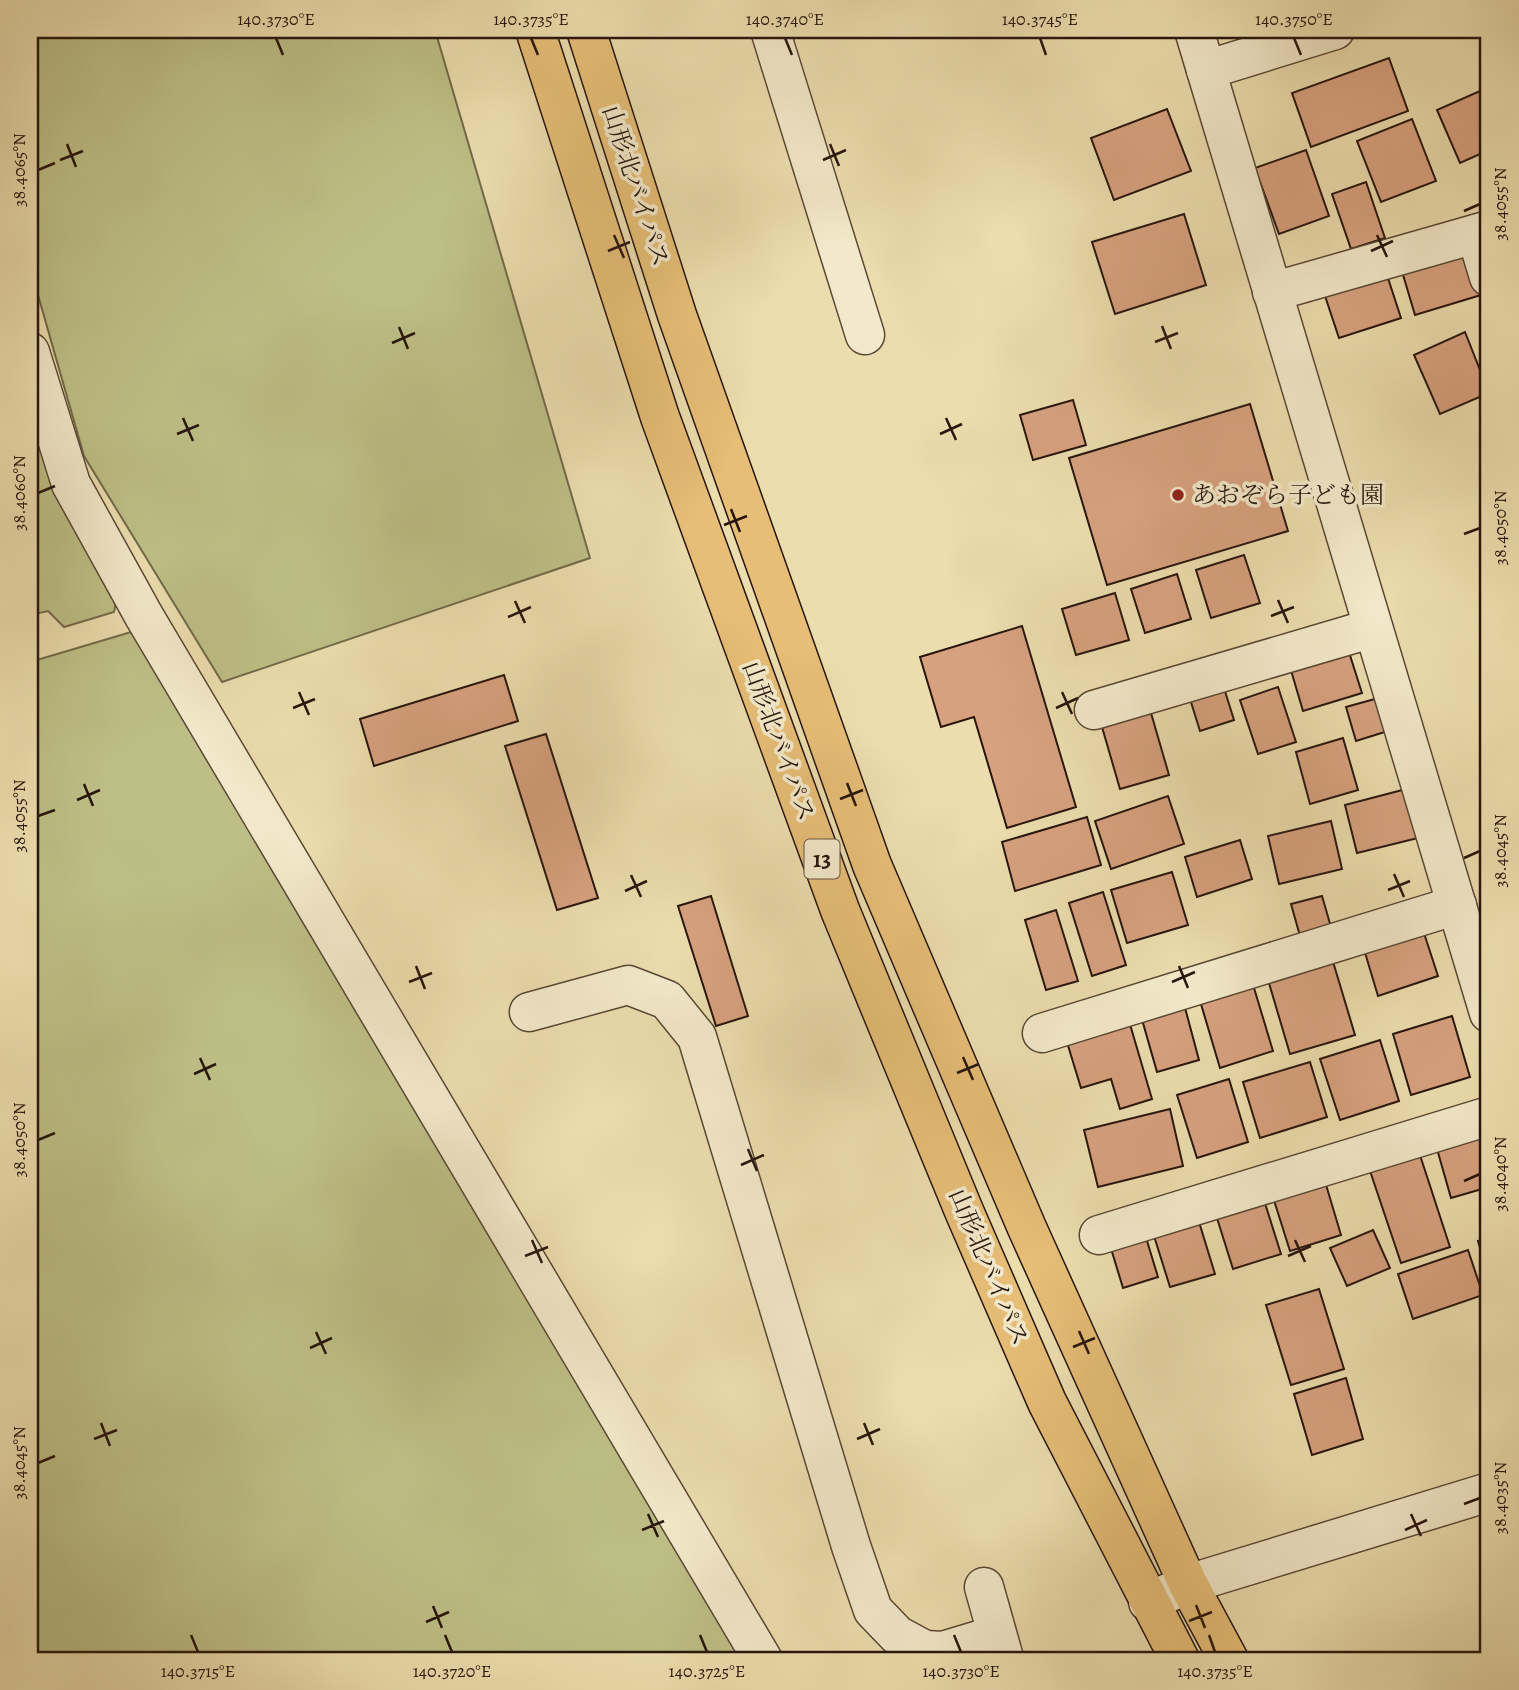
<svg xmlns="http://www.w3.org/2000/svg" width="1519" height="1690" viewBox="0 0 1519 1690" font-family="Alegreya,'Noto Serif JP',serif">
  <rect width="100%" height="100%" fill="#ecddae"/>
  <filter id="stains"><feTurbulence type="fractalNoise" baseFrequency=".00286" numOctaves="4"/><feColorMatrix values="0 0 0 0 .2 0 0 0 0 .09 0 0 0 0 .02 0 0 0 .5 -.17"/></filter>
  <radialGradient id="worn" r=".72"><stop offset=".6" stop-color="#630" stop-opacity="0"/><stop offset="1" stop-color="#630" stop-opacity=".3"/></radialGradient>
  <!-- green -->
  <g fill="#bdbf86" stroke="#726a4a" stroke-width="2">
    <path d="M30,30h405l155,528 -368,124 -138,-226 -54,-189z"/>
    <path d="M30,404l88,187 -4,21 -50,15 -16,-16 -18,4z"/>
    <path d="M138,630l608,1030h-716v-998z"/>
  </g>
  <!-- building -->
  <g fill="#d7a17f" stroke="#28160d" stroke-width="2">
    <path d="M1389,58l19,53 -97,36 -19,-54z"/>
    <path d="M1489,87v63l-29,13 -23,-53z"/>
    <path d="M1167,109l24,62 -77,29 -23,-62z"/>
    <path d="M1412,119l24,62 -55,21 -24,-61z"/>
    <path d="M1306,150l23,66 -50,18 -24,-66z"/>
    <path d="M1366,182l19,56 -34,11 -19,-55z"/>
    <path d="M1184,214l22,71 -91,29 -23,-72z"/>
    <path d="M1467,248l14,47 -66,20 -14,-47z"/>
    <path d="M1386,272l15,46 -62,20 -15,-45z"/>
    <path d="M1465,332l24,61 -49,21 -26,-59z"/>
    <path d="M1073,400l13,45 -53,15 -13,-45z"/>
    <path d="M1250,404l38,127 -181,54 -38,-127z"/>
    <path d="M1244,555l16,48 -49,15 -15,-48z"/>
    <path d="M1177,574l14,45 -46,14 -14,-44z"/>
    <path d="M1115,593l14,47 -53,15 -14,-46z"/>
    <path d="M1022,626l54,181 -69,21 -33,-111 -33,10 -21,-70z"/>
    <path d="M1348,649l14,44 -59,18 -13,-44z"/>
    <path d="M504,675l14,46 -144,45 -14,-47z"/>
    <path d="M1278,687l18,55 -38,12 -18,-54z"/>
    <path d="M1224,688l10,32 -34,11 -10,-32z"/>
    <path d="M1382,697l9,33 -35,11 -10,-34z"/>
    <path d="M1151,713l18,62 -49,14 -18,-62z"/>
    <path d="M546,734l52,164 -41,12 -52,-164z"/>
    <path d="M1343,738l15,52 -48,14 -14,-52z"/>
    <path d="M1410,788l12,49 -65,16 -12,-48z"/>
    <path d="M1168,796l16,48 -73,25 -16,-48z"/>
    <path d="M1087,817l14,48 -86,26 -13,-49z"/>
    <path d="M1331,821l11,48 -63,15 -11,-48z"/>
    <path d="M1240,840l12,39 -55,18 -12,-40z"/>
    <path d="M1172,872l16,53 -61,18 -16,-53z"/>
    <path d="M1103,892l23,73 -34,11 -23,-73z"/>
    <path d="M711,896l37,120 -32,10 -38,-120z"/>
    <path d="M1322,896l9,31 -31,9 -9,-32z"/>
    <path d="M1056,910l22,71 -32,9 -21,-70z"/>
    <path d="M1422,927l16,49 -60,20 -15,-50z"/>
    <path d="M1331,955l24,80 -65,19 -24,-81z"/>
    <path d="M1251,978l22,73 -53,17 -22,-74z"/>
    <path d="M1184,1004l15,56 -42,12 -16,-56z"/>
    <path d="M1452,1016l18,61 -59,18 -18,-61z"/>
    <path d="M1129,1021l23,78 -32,10 -9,-30 -30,9 -15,-49z"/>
    <path d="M1380,1040l19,61 -59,19 -20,-61z"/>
    <path d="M1310,1062l17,55 -67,21 -17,-56z"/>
    <path d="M1229,1079l19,63 -51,16 -20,-63z"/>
    <path d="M1170,1109l13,57 -85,21 -14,-57z"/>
    <path d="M1489,1134v53l-38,11 -14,-49z"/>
    <path d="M1418,1149l32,98 -49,16 -33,-98z"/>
    <path d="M1324,1178l17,57 -51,16 -18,-57z"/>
    <path d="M1264,1200l17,54 -48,15 -17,-54z"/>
    <path d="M1199,1222l16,52 -45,13 -16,-51z"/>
    <path d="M1373,1230l17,38 -43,18 -17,-38z"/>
    <path d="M1144,1231l14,46 -35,11 -14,-46z"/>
    <path d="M1489,1238v41l-11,-38z"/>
    <path d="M1468,1250l15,45 -70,24 -15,-45z"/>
    <path d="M1319,1289l25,80 -53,16 -25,-80z"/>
    <path d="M1346,1378l17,61 -51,16 -18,-61z"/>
  </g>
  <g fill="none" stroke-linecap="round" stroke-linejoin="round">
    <!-- minor casing -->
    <g stroke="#594835" stroke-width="41">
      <g id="minor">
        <path d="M770,30l95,305"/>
        <path d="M1194,30l295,983"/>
        <path d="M1206,70l129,-40"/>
        <path d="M1476,234l13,43"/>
        <path d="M1272,292l217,-62"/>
        <path d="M30,352l41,132 73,132 619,1044"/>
        <path d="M1094,710l279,-82"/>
        <path d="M529,1012l99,-27 39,15 30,37 154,509 22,64 24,25 28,15 18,1 53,-16"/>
        <path d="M1042,1033l415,-128"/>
        <path d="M1099,1235l390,-119"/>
        <path d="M984,1587l20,71"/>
        <path d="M1148,1602l40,-18 301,-92"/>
      </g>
    </g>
    <!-- highway casing -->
    <g stroke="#28160d" stroke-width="41">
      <g id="highway">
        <path d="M535,30l125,387 180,493 124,301 83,191 133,258"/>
        <path d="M586,30l91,285 195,550 155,363 161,356 41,76"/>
      </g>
    </g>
    <!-- minor -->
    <use href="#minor" stroke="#f3e9ca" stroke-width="38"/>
    <!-- highway -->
    <use href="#highway" stroke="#e6be77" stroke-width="38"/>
  </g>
  <!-- ticks -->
  <path fill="none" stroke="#28160d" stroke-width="2.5" d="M276,38l7,17M531,38l7,17M785,38l7,17M1040,38l6,17M1294,38l7,17M67,144l9,23M830,144l9,22M60,160l23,-9M823,160l23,-10M38,170l17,-7M1464,211l16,-7M614,235l10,23M1377,235l10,22M608,251l22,-9M1371,251l22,-10M1162,326l9,23M399,327l9,22M1155,342l23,-9M392,343l23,-10M183,418l10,23M946,418l10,22M177,434l22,-9M940,434l22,-10M38,493l17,-7M731,509l9,23M724,525l23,-9M1464,534l16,-6M1278,600l10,23M515,601l10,22M1271,616l23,-9M508,617l23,-10M299,692l10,23M1062,692l10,22M293,708l22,-9M1056,708l22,-10M847,783l9,23M84,784l9,22M840,799l23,-9M77,800l23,-10M38,816l17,-6M1464,858l16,-7M1394,874l10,23M631,875l10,22M1388,890l22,-9M625,891l22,-10M416,966l9,23M1179,966l9,22M409,982l23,-9M1172,982l23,-10M963,1057l10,23M200,1058l10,22M957,1073l22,-9M194,1074l22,-10M38,1140l17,-7M748,1149l9,22M741,1165l23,-10M1464,1181l16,-7M532,1240l10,23M1295,1240l10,22M525,1256l23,-9M1288,1256l23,-10M1079,1331l10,23M316,1332l10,22M1073,1347l22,-9M310,1348l22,-10M101,1423l9,23M864,1423l9,22M94,1439l23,-9M857,1439l23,-10M38,1463l17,-7M1464,1504l16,-6M648,1514l10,23M1411,1514l10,22M642,1530l22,-9M1405,1530l22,-10M1196,1605l9,23M433,1606l9,22M1189,1621l23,-9M426,1622l23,-10M191,1635l7,17M445,1635l7,17M700,1635l7,17M954,1635l7,17M1209,1635l6,17"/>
  <!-- markers -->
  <circle fill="#8f2418" stroke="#f3e9ca" stroke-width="2.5" cx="1178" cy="495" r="7"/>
  <g text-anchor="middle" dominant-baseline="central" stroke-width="7" stroke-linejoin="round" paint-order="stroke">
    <!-- shield labels -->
    <rect fill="#f3e9ca" stroke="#655546" stroke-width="2" x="804.5" y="839.5" width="35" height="39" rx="5"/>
    <g font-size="23" font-weight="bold" fill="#28160d">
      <text x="822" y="859">13</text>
    </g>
    <!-- street labels -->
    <g font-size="24" fill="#28160d" stroke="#f3e9ca">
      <text transform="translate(636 186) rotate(72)">山形北バイパス</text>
      <text transform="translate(779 741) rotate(70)">山形北バイパス</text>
      <text transform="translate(989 1267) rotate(67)">山形北バイパス</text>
    </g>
    <!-- poi labels -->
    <g font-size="24" fill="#28160d" stroke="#f3e9ca" text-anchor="start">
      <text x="1192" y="495">あおぞら子ども園</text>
    </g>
  </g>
  <!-- margin -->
  <rect width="1519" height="1690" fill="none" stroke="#ecddae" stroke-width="77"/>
  <rect x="38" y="38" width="1442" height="1614" fill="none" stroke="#28160d" stroke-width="2.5"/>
  <g font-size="18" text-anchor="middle" fill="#28160d">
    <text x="276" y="25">140.3730°E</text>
    <text x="531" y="25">140.3735°E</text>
    <text x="785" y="25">140.3740°E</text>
    <text x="1040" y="25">140.3745°E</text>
    <text x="1294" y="25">140.3750°E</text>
    <text transform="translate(19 170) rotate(-90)" y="6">38.4065°N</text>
    <text transform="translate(1500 204) rotate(-90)" y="6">38.4055°N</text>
    <text transform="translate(19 493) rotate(-90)" y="6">38.4060°N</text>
    <text transform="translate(1500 528) rotate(-90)" y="6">38.4050°N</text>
    <text transform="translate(19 816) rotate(-90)" y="6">38.4055°N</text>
    <text transform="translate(1500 851) rotate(-90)" y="6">38.4045°N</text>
    <text transform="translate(19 1140) rotate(-90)" y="6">38.4050°N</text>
    <text transform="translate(1500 1174) rotate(-90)" y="6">38.4040°N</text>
    <text transform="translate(19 1463) rotate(-90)" y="6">38.4045°N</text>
    <text transform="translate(1500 1498) rotate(-90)" y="6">38.4035°N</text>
    <text x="198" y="1677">140.3715°E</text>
    <text x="452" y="1677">140.3720°E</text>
    <text x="707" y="1677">140.3725°E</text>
    <text x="961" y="1677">140.3730°E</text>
    <text x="1215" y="1677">140.3735°E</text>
  </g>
  <rect width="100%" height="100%" filter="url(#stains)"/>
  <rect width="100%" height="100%" fill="url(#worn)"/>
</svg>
